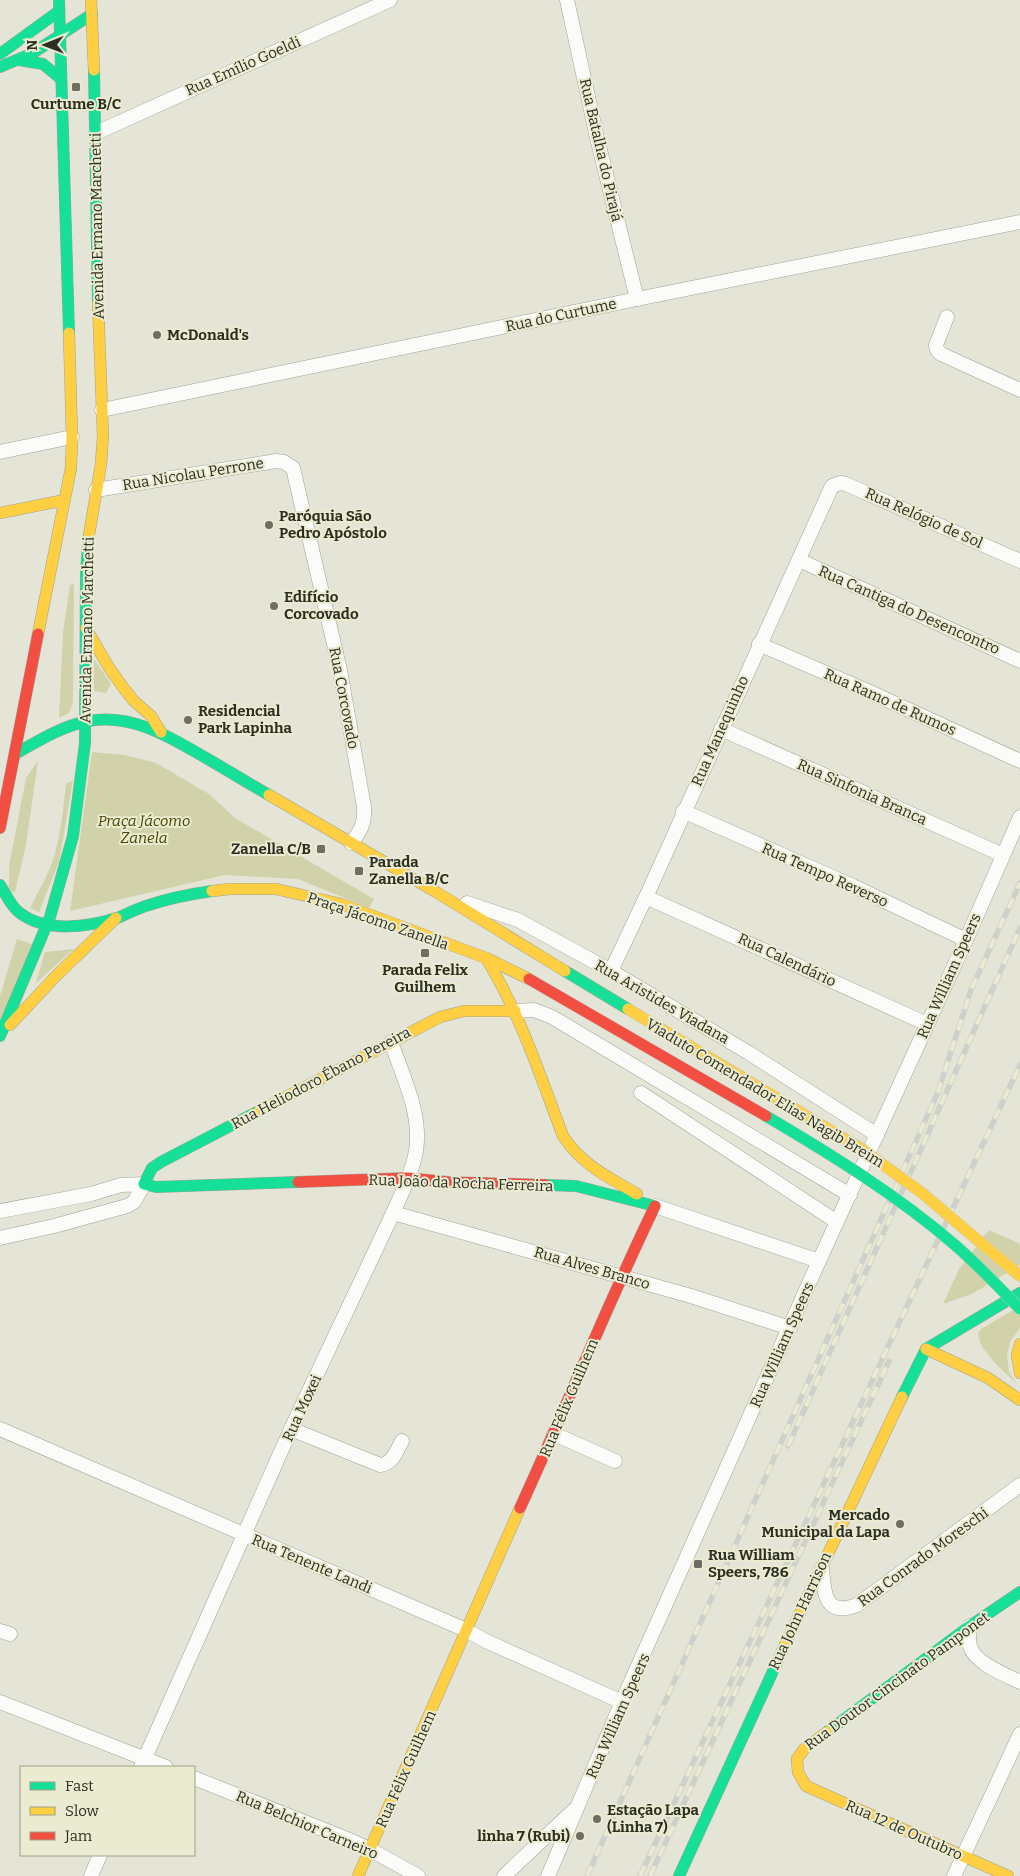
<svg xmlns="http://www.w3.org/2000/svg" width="1020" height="1876" viewBox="0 0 1020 1876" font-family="Bitter,serif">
  <rect width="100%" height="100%" fill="#e4e5d6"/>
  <!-- green -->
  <g fill="#d1d2a9">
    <path d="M74,584l-1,118 -4,11 -10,5 4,-85 7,-48z"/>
    <path d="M94,659l17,25 -5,9 -12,-2z"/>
    <path d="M92,752l33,3 31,8 53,31 26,24 139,81 -5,9 -71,-29 -73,-4 -155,36z"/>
    <path d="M38,761l-12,84 -11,47 -6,-1v-25l17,-88z"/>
    <path d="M73,780l-14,82 -20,50 -9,-4c8,-16 17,-31 23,-48 8,-25 10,-51 13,-76z"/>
    <path d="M17,939l17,6 -34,76v-25z"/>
    <path d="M74,949l-38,34 9,-31z"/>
    <path d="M989,1230l31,14v21l-48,29 -29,10 16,-35z"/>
    <path d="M1020,1306v22l-10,14 -3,14 2,16 8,12c-12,-12 -38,-33 -39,-50l3,-5z"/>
  </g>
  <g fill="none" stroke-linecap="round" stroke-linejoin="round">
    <!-- street casing -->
    <g stroke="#a1a196" stroke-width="15">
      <g id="street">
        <path d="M567,0l30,138 40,161"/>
        <path d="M96,133l294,-133"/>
        <path d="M947,317l-11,28 1,5 4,4 79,36"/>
        <path d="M102,410l535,-111 383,-77"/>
        <path d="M0,452l72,-15"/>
        <path d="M96,490l180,-29 8,1 9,6 47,202 24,137c1,16 -3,24 -13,36"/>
        <path d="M799,560l221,101"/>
        <path d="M759,644l113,49 148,68"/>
        <path d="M721,729l282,126"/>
        <path d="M683,811l170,75 113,54"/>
        <path d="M646,897l281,127"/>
        <path d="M467,903l51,17 93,51 138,82 128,82"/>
        <path d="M611,971l35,-74 186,-411 8,-3 6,1 174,77"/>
        <path d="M515,1011l19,-1 18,7 298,178"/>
        <path d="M641,1093l196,129"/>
        <path d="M655,1206l164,55"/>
        <path d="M0,1211l91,-17 30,-9 23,-1 -10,18 -7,4 -73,20 -54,12"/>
        <path d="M393,1213l298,83 99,32"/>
        <path d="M0,1429l466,201 20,11 136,61"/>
        <path d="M291,1429l89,36c12,0 17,-15 22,-24"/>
        <path d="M554,1434l61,27"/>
        <path d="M822,1568c2,23 2,50 35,37l163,-120"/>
        <path d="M970,1626c0,6 -2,14 0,20 4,17 36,29 50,36"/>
        <path d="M0,1631l10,3"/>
        <path d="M0,1702l166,65"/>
        <path d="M141,1767l150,-338 102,-216c9,-20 19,-40 23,-62 6,-37 -13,-74 -25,-109"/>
        <path d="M194,1778l158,63 19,9 47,26"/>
        <path d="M91,1876l9,-21"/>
        <path d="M504,1876l70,-66"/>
        <path d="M548,1876l73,-172 198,-443 147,-321 54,-123"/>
        <path d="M954,1876l66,-142"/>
      </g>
    </g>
    <!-- fast casing -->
    <g stroke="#a1a196" stroke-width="12">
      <g id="fast">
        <path d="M59,0l10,333"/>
        <path d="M0,54l59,-43"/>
        <path d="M19,60l24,4 18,15"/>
        <path d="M0,67l33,-14 59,-39"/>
        <path d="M94,70l4,233"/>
        <path d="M15,754c23,-13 47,-28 73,-33 44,-8 82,16 118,37 21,12 42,25 63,37"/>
        <path d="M0,885c6,9 11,22 20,28 26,20 68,14 97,5 10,-4 21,-10 32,-13 21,-7 42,-11 63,-14"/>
        <path d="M565,971l63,38"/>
        <path d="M0,1036l50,-119 23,-81 12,-93 1,-172 3,-36"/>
        <path d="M259,1111l-98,51 -9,6 -8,16 12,3 142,-5"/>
        <path d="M546,1185l30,1 79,20"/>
        <path d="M902,1397l24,-48 94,-56"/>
        <path d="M827,1732l143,-106 50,-34"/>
        <path d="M679,1876l106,-231"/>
      </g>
    </g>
    <!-- slow casing -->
    <g stroke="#a1a196" stroke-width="12">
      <g id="slow">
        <path d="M91,0l3,70"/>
        <path d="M0,513l65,-13"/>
        <path d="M89,535l12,-71 2,-28 -5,-133"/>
        <path d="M86,628l22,38 14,20 11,14 18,16 10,16"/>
        <path d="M38,634l33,-166 1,-31 -3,-104"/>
        <path d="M269,795l167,97 129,79"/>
        <path d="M212,891l18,-2h46l65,15 145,54 43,21"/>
        <path d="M486,958c34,56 54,117 77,178 20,30 44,40 74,58"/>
        <path d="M10,1025l46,-49 60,-58"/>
        <path d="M259,1111l181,-94 24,-6h51"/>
        <path d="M1020,1344l-3,11 3,18"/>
        <path d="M926,1349l62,29 32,22"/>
        <path d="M785,1645l117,-248"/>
        <path d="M827,1732l-23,17 -7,10 1,13 8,14 202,90"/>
        <path d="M358,1876l162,-368"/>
      </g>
    </g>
    <!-- jam casing -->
    <g stroke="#a1a196" stroke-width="12">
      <g id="jam">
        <path d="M0,828l38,-194"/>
        <path d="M298,1182l110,-4 39,4 99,3"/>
        <path d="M520,1508c46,-100 87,-203 135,-302"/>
      </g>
    </g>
    <!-- street -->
    <use href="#street" stroke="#fbfbf9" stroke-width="14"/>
    <!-- fast -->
    <use href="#fast" stroke="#16e098" stroke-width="11"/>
    <!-- slow -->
    <use href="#slow" stroke="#ffcf43" stroke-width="11"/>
    <!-- jam -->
    <use href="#jam" stroke="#f24e42" stroke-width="11"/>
    <!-- rail casing -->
    <g stroke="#d0d0cb" stroke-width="5.5">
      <g id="rail">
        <path d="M788,1446l232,-518"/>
        <path d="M587,1876l351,-784 33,-102 49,-107"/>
        <path d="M640,1876l380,-811"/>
        <path d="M650,1876l239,-515"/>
      </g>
    </g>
    <!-- rail -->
    <use href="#rail" stroke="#eaebd0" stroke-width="4" stroke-dasharray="11" stroke-linecap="butt"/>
    <!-- fast-bridge casing -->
    <g stroke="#c4c4bd" stroke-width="12" stroke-linecap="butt">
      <path id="fast-bridge" d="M766,1116c66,39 131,79 189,129 23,20 44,42 65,64"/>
    </g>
    <!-- slow-bridge casing -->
    <g stroke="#c4c4bd" stroke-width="12" stroke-linecap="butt">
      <path id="slow-bridge" d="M628,1009l235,141 59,43 98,83"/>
    </g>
    <!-- jam-bridge casing -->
    <g stroke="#c4c4bd" stroke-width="12" stroke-linecap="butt">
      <path id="jam-bridge" d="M529,979l237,137"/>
    </g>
    <!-- fast-bridge -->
    <use href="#fast-bridge" stroke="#16e098" stroke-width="11"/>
    <!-- slow-bridge -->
    <use href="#slow-bridge" stroke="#ffcf43" stroke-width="11"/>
    <!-- jam-bridge -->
    <use href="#jam-bridge" stroke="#f24e42" stroke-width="11"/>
  </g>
  <!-- markers -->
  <g fill="#6e6f62" stroke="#eaebd0" stroke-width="2">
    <rect x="71" y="82" width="10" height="10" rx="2.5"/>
    <circle cx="157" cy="335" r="5"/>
    <circle cx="269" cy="525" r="5"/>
    <circle cx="274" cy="606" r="5"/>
    <circle cx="188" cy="720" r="5"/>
    <rect x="316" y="844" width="10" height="10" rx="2.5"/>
    <rect x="354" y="866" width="10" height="10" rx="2.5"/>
    <rect x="420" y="948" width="10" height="10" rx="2.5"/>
    <circle cx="900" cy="1524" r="5"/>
    <rect x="693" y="1559" width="10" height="10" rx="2.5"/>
    <circle cx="597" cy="1819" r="5"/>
    <circle cx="580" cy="1836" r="5"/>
  </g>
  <g text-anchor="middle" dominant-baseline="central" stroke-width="4" stroke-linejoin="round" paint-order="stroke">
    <!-- street labels -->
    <g font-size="15" fill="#2e2f24" stroke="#eaebd0">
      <text transform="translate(243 66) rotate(-24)">Rua Emílio Goeldi</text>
      <text transform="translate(601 150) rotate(77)">Rua Batalha do Pirajá</text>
      <text transform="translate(97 226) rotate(-91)">Avenida Ermano Marchetti</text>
      <text transform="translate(561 315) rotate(-12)">Rua do Curtume</text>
      <text transform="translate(193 474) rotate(-9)">Rua Nicolau Perrone</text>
      <text transform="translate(924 518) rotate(24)">Rua Relógio de Sol</text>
      <text transform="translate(909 610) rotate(24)">Rua Cantiga do Desencontro</text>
      <text transform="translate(87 630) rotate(-89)">Avenida Ermano Marchetti</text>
      <text transform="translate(344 698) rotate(79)">Rua Corcovado</text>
      <text transform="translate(890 702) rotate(24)">Rua Ramo de Rumos</text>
      <text transform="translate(720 731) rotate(-66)">Rua Manequinho</text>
      <text transform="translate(862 792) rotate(24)">Rua Sinfonia Branca</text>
      <text transform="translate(825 875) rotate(24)">Rua Tempo Reverso</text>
      <text transform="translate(378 921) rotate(19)">Praça Jácomo Zanella</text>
      <text transform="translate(787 960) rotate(25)">Rua Calendário</text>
      <text transform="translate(949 976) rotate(-66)">Rua William Speers</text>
      <text transform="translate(662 1002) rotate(30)">Rua Aristides Viadana</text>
      <text transform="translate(321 1078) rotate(-28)">Rua Heliodoro Ébano Pereira</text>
      <text transform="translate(765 1093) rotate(31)">Viaduto Comendador Elias Nagib Breim</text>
      <text transform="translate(461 1183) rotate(2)">Rua João da Rocha Ferreira</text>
      <text transform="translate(592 1268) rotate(16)">Rua Alves Branco</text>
      <text transform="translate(782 1345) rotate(-66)">Rua William Speers</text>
      <text transform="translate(569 1398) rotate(-67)">Rua Félix Guilhem</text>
      <text transform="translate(302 1408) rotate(-65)">Rua Moxei</text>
      <text transform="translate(923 1557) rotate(-36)">Rua Conrado Moreschi</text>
      <text transform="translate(312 1564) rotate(23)">Rua Tenente Landi</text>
      <text transform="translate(800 1611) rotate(-65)">Rua John Harrison</text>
      <text transform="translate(897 1681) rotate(-36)">Rua Doutor Cincinato Pamponet</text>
      <text transform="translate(618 1716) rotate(-66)">Rua William Speers</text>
      <text transform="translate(406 1769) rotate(-66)">Rua Félix Guilhem</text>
      <text transform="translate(307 1825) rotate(23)">Rua Belchior Carneiro</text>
      <text transform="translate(904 1830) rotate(24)">Rua 12 de Outubro</text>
    </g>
    <!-- poi labels -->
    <g font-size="15" font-weight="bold" fill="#2e2f24" stroke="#eaebd0" text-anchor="start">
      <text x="76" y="104" text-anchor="middle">Curtume B/C</text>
      <text x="167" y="335">McDonald's</text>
      <text x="279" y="516">Paróquia São<tspan x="279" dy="17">Pedro Apóstolo</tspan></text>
      <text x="284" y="597">Edifício<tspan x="284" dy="17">Corcovado</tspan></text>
      <text x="198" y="711">Residencial<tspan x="198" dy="17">Park Lapinha</tspan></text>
      <text x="311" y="849" text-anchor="end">Zanella C/B</text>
      <text x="369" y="862">Parada<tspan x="369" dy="17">Zanella B/C</tspan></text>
      <text x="425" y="970" text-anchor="middle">Parada Felix<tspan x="425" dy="17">Guilhem</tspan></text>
      <text x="890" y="1515" text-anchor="end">Mercado<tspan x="890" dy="17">Municipal da Lapa</tspan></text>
      <text x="708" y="1555">Rua William<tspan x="708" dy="17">Speers, 786</tspan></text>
      <text x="607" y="1810">Estação Lapa<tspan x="607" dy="17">(Linha 7)</tspan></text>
      <text x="570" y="1836" text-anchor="end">linha 7 (Rubi)</text>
    </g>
    <!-- park labels -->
    <g font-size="15" font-style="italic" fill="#474600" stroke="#eaebd0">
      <text x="144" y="821">Praça Jácomo<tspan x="144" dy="17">Zanela</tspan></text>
    </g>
  </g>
  <!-- legend -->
  <rect x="20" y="1766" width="175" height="90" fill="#eaebd0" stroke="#9fa08b"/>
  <rect x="30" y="1782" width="25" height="8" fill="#16e098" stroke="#9fa08b"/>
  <text x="65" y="1791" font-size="15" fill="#2e2f24">Fast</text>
  <rect x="30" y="1807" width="25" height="8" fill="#ffcf43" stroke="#9fa08b"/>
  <text x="65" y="1816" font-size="15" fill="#2e2f24">Slow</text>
  <rect x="30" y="1832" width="25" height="8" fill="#f24e42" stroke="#9fa08b"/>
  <text x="65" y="1841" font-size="15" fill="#2e2f24">Jam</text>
  <!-- north arrow -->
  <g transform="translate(45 45) rotate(269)" stroke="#eaebd0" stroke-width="4" paint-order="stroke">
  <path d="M0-4L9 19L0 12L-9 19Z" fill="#2e2f24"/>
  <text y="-8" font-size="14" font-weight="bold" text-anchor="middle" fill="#2e2f24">N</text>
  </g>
</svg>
